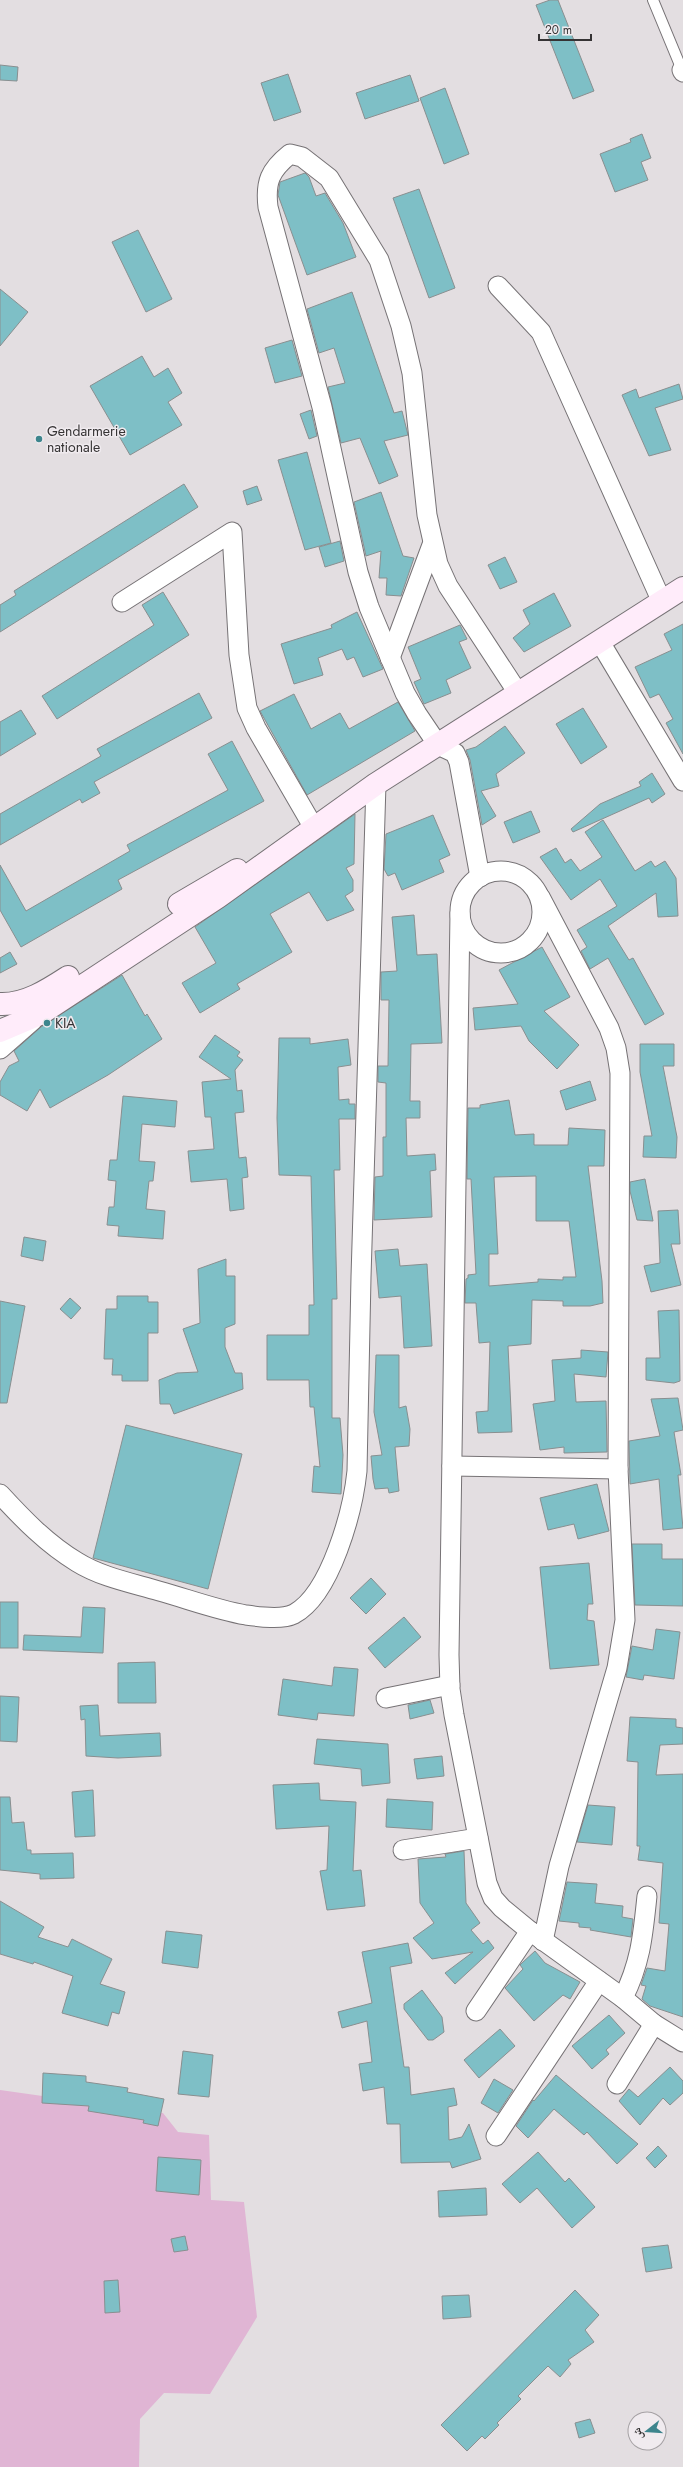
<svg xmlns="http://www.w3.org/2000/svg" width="683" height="2467" viewBox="0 0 683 2467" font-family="Jost,'Noto Naskh Arabic',sans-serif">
  <rect width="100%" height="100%" fill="#e3dee1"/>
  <!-- green -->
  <path fill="#e0b5d4" d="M0,2090l163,23 15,19 31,3 2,65 33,2 13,115 -47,77 -46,-1 -24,26 -1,48h-139z"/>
  <!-- building -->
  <g fill="#7ebfc6" stroke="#898f90" fill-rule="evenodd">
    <path d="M550,0h8l36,91 -21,8 -37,-94z"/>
    <path d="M0,65l18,2 -1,14 -17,-1z"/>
    <path d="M288,74l13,38 -27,9 -13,-38z"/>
    <path d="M410,75l9,26 -54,18 -9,-26z"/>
    <path d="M445,88l24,66 -25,10 -24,-66z"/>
    <path d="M642,134l9,24 -10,4 7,18 -33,12 -15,-38 31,-12 -1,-3z"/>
    <path d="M305,173l4,4 7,19 9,-3 18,30 13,34 -49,18 -29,-80 2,-13z"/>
    <path d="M419,189l36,99 -26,10 -36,-100z"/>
    <path d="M138,230l34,69 -26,13 -34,-70z"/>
    <path d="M0,289l28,23 -28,34z"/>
    <path d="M352,292l42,121 8,-2 6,24 -24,6 14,35 -19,8 -19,-46 -19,5 -13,-56 17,-4 -11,-35 -15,5 -12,-44z"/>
    <path d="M292,340l10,36 -27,7 -10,-35z"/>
    <path d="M142,356l12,21 14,-9 14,25 -14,9 14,23 -52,30 -40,-69z"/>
    <path d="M679,384l4,15 -28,9 16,42 -22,6 -27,-61 14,-6 3,9z"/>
    <path d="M311,410l6,26 -8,3 -9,-25z"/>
    <path d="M307,452l24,91 -26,7 -27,-90z"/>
    <path d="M184,484l14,23 -198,125v-27l16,-10 -2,-4z"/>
    <path d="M257,486l5,14 -15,5 -4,-14z"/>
    <path d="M381,492l22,64 11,2 -13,38 -15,-1 1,-17h-8l2,-27 -15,5 -12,-54z"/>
    <path d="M340,541l4,20 -19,6 -6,-20z"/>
    <path d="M505,557l12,25 -17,7 -12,-24z"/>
    <path d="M163,592l26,43 -132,84 -15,-23 112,-71 -12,-20z"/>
    <path d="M554,593l17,33 -47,26 -11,-14 17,-14 -7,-14z"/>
    <path d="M357,612l26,57 -20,8 -9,-20 -7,3 -5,-11 -24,9 5,17 -29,9 -13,-40 51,-16 -1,-3z"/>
    <path d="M683,624v130l-17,-31 7,-4 -14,-25 -9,4 -15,-31 37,-17 -8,-16z"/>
    <path d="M460,625l7,14 -8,3 12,26 -25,12 5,13 -27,11 -10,-22 7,-3 -13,-32z"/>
    <path d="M199,693l13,25 -118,64 6,11 -18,10 -2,-4 -80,46v-31l101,-58 -4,-7z"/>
    <path d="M294,694l17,35 29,-16 9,16 49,-27 17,29 -108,64 -47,-84z"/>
    <path d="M583,708l24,39 -26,17 -25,-40z"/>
    <path d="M21,710l15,24 -36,22v-34z"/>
    <path d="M505,726l20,27 -29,21 3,12 -18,5 15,25 -14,9 -12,-65 -4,-10 10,-3z"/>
    <path d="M232,741l32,60 -146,79 4,9 -101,58 -21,-37v-45l26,46 104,-60 -3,-6 101,-55 -20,-36z"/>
    <path d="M652,773l13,21 -13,9 -3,-5 -76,34 -2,-3 29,-25 41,-18 -2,-4z"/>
    <path d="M531,811l9,21 -27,11 -9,-21z"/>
    <path d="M355,814l-1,50 -8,4 7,12v11l-8,5 9,14 -27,11 -18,-29 -39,22 22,38 -55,32 3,5 -40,24 -18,-30 34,-20 -21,-36z"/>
    <path d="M433,815l17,40 -11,5 5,12 -42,18 -7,-17 -7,3 -4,-7 2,-35z"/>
    <path d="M603,820l32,51 16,-10 4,6 10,-6 11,17 2,38 -20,1 -2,-24 -48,33 21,34 4,-2 31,56 -19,11 -37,-67 -18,11 -9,-18 6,-4 -10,-17 40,-24 -17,-27 -29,21 -31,-43 16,-9 9,15 6,-4 9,12 22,-14 -17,-25z"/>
    <path d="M414,915l3,40 20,-1 5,89 -31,1 -1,57h10v17h-14l1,38 28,-2 1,16 -6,1 2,46 -58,3 1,-43 8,-1v-39h3v-54l-8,-1v-16h10l1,-66h-8v-28l16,-1 -5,-54z"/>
    <path d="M542,947l28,50 -26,14 35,34 -22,24 -28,-28 -8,-15 -46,4 -2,-22 45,-4 -19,-34z"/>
    <path d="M10,952l7,12 -17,9v-15z"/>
    <path d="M122,975l23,41 2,-2 15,25 -54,36 -58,33 -10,-19 -13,22 -27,-16v-13l9,-16 10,-5 -5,-10 27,-24z"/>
    <path d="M215,1035l25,17 -3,4 6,4 -8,10 2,21 5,-1 2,22 -9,1 4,45 7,-1 2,20 -6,1 2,31 -14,2 -3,-32 -36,3 -3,-31 26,-2 -3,-32h-6l-3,-35 29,-3 -32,-22z"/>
    <path d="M279,1038h31v6l38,-5 3,26 -13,2 1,33 10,-1v5h6v15h-16l1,51h-6l3,129h-5v119h8l3,37 -2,39 -29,-2 2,-26 6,1 -6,-60h-4l-1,-27h-42v-45h42v-30h5l-3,-129 -32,-1 -2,-57z"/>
    <path d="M640,1044h34v22h-11l14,71 -1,21 -33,-1 1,-21h8l-12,-64z"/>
    <path d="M590,1081l6,19 -30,10 -6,-19z"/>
    <path d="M123,1096l54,5 -2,26 -33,-3 -3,37 16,1 -2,19h-4l-3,28 19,2 -2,28 -45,-3 1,-10 -12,-1 2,-18h5l2,-26 -8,-1 2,-20h7z"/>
    <path d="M509,1100l6,35 19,-1v11h34l1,-17 36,2 -1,36h-16l14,115 1,22 -13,3h-27v-5l-31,-1 -1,44 -23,2 4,86 -34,1 -2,-21 12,-1 2,-69 -11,1 -3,-40h-11l1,-24 2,-1v-3l8,-1 -5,-95h-4l1,-71h12v-3zM536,1176v45h33l7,56h-13v3l-25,-1v3l-49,4v-32h9l-4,-77z"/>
    <path d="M645,1179l8,42 -16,-1 -7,-29v-9z"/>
    <path d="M678,1210l2,34h-9l10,41 -30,7 -7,-26 16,-3 -2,-52z"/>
    <path d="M24,1237l22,4 -3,20 -22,-5z"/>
    <path d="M398,1249l2,17 27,-2 5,82 -28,2 -3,-52 -22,2 -4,-47z"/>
    <path d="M226,1259v17h9v48l-10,4v19l10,26h7l1,16 -69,25 -4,-10h-10l-1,-24 18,-7 21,-1 -15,-43 17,-6 -2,-54z"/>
    <path d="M117,1296h31v6h10v31h-10v48h-26v-6h-10l1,-16h-9l2,-50h11z"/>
    <path d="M70,1298l11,10 -10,11 -11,-10z"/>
    <path d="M0,1301l25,5 -18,97h-7z"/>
    <path d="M679,1310l1,71 -6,2 -28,-3v-22h14l-2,-47z"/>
    <path d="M581,1350l27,2 -2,25 -32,-3 2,28 30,-1 1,51 -43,1v-6l-24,3 -7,-46 22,-3 -3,-41 29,-2z"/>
    <path d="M376,1355h23v53l7,-2 4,23 -1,17 -14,1 4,44 -10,2 -1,-5 -13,1 -2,-10 -2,-23 11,-1 -8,-43z"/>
    <path d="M678,1398l5,32 -9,2 7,43h-3l5,53 -20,2 -4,-51 -29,5 -1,-43 31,-5 -9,-37z"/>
    <path d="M126,1425l116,29 -34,135 -115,-31z"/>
    <path d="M597,1484l12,47 -31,8 -4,-15 -26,6 -8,-32z"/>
    <path d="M632,1544h30v15h21v47l-48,-1z"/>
    <path d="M589,1563l4,41h-5l-1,16 7,1 5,44 -49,4 -10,-102z"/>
    <path d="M371,1578l15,16 -20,20 -16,-16z"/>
    <rect x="0" y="1602" width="18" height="46"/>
    <path d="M83,1607l22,1 -2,45 -80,-3 1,-15 57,2z"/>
    <path d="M404,1617l17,20 -36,31 -17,-20z"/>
    <path d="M656,1629l24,3 -6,47 -30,-4 -1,5 -17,-3 6,-31 21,4z"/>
    <path d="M155,1662l1,41h-38v-40z"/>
    <path d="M334,1667l24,2 -4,47 -36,-3 -1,7 -39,-5 5,-36 49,7z"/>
    <path d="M0,1696l19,1 -2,45 -17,-1z"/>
    <path d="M430,1700l4,13 -24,6 -2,-14z"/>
    <path d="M98,1705l2,31 60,-3 1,23 -43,2 -32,-2 -1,-37 -4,1 -1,-14z"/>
    <path d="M630,1717l46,2v8l7,1v16l-23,1 -4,30 27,-1v243l-33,-11 -8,-7 4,-13 -5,-1 6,-17 18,3 4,-47 -10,-1 4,-60 -25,-3 2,-14h-3l1,-84 -11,-1z"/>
    <path d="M317,1739l71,5 2,39 -28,3 -1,-17 -47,-5z"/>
    <path d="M442,1756l2,20 -27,3 -3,-20z"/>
    <path d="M319,1783l1,17 36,2 -3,69 8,-1 4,36 -38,4 -7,-39 7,-1 2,-44 -53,3 -3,-44z"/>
    <path d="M93,1790l2,46 -20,1 -3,-45z"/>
    <path d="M0,1797h10l2,26 12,-1 3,28h4v4l42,-1 1,25 -34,1v-5l-40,-4z"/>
    <path d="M387,1799l46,3 -1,28 -46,-3z"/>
    <path d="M588,1805l27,2 -3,38 -35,-3z"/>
    <path d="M464,1851l2,52 14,20 -9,7 12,14 5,-4 6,8 -39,36 -10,-11 28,-21 -41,7 -19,-21 21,-15 -14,-20 -2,-44 28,-2 -1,-3z"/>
    <path d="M567,1882l30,2 -2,19 28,3 -1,11 11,2 -2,18 -41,-7 1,-2 -12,-1v-4l-20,-2z"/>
    <path d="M0,1901l44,26 -6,10 30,10 4,-8 40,20 -12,25 25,8 -6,22 -7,-2 -4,14 -46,-13 11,-37 -39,-14 -1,2 -33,-10z"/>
    <path d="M166,1931l36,4 -4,33 -36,-5z"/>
    <path d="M408,1943l4,20 -22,4 14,100h5l2,28 43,-7 3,17 -9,2 1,33 13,-3 7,-13 12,35 -29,9 -2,-6 -49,1 -1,-39h-13l-3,-37 -21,4 -4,-27 13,-2 -5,-41 -25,7 -4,-16 34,-9 -10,-51z"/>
    <path d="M535,1951l10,12 35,19 -10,17 -7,-4 -29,26 -29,-33 18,-19 -3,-4 3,-3z"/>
    <path d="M422,1990l20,27 2,15 -11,8h-5l-24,-31v-5z"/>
    <path d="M609,2015l16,18 -19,17 3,4 -17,15 -20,-23z"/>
    <path d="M500,2029l15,17 -36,32 -15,-18z"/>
    <path d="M183,2051l30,4 -4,42 -31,-3z"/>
    <path d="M670,2067l13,14v12l-13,12 -7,-7 -23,27 -21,-24 10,-12 9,8z"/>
    <path d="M43,2073l43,3v6l42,6 -1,4 37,7 -6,27 -15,-3 1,-3 -56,-9 1,-5 -47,-3z"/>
    <path d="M556,2075l82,69 -21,20 -30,-32 -3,3 -30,-26 -26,29 -12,-12 17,-26 1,1z"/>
    <path d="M494,2079l19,11 -15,23 -17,-10z"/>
    <path d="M658,2146l9,10 -12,12 -9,-10z"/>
    <path d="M538,2152l27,30 4,-4 26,29 -23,21 -35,-40 -17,15 -18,-19z"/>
    <path d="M158,2157l43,3 -2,35 -43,-4z"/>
    <path d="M486,2188l1,27 -48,2 -1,-26z"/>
    <path d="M185,2236l3,14 -14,2 -3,-13z"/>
    <path d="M668,2245l4,23 -26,4 -4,-24z"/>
    <path d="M118,2280l2,32 -15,1 -1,-32z"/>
    <path d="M575,2290l24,25 -14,15 9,12 -26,18 3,4 -11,13 -12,-11 -30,30 3,3 -24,24 2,2 -14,14 -3,-3 -15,15 -26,-26z"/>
    <path d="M469,2295l2,22 -28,2 -1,-23z"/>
    <path d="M590,2419l5,14 -16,5 -4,-15z"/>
  </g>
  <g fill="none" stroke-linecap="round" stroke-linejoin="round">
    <!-- lane casing -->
    <g stroke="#767275" stroke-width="12">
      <path id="lane" d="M653,0l29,70"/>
    </g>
    <!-- street casing -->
    <g stroke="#767275" stroke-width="21">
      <g id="street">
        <path d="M682,70l1,2"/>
        <path d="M498,286l43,46 121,270"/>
        <path d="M122,602l110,-70 7,123 8,53 9,20 58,100"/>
        <path d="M600,642l83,139"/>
        <path d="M390,658l42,-113"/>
        <circle cx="501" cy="912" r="41"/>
        <path d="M480,877l-21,-115 -4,-9 -17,-8 -21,-31 -12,-21 -36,-86 -11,-35 -36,-165 -54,-200c-3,-25 2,-37 22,-53l12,3 27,21 50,82 22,66 11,47 15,142 11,49 10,22 70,107"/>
        <path d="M540,897l69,131 7,20 4,25 -2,396 7,151 -8,48 -58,198 -16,75"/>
        <path d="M460,913l-11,742 1,34 4,26 33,168 6,15 9,10 28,23 93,67 31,26 29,18"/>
        <path d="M0,1049l33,-29"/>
        <path d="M452,1466l166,3"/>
        <path d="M0,1494c23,25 47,50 77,68 24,15 55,21 82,29 29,8 58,19 87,24 14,2 36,5 48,-1 37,-20 59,-104 63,-143l4,-194 15,-493"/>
        <path d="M386,1698l64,-13"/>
        <path d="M403,1850l75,-12"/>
        <path d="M623,1998c18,-36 20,-64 24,-102"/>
        <path d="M476,2011l54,-80"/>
        <path d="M617,2084l37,-60"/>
        <path d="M496,2136l103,-155"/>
      </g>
    </g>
    <!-- secondary casing -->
    <g stroke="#767275" stroke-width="24">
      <g id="secondary">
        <path d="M179,904l58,-34"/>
        <path d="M0,1004c25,1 48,-14 68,-27"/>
        <path d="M0,1031l40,-17 178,-117 158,-113 307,-196"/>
      </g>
    </g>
    <!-- lane -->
    <use href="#lane" stroke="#fff" stroke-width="10"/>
    <!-- street -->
    <use href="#street" stroke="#fff" stroke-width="19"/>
    <!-- secondary -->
    <use href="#secondary" stroke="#ffecfa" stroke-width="22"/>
  </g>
  <!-- markers -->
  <g fill="#3d858d" stroke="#f0ebef" stroke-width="1.5">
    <circle cx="39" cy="439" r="4"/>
    <circle cx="47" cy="1023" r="4"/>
  </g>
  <g text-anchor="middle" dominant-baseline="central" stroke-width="3" stroke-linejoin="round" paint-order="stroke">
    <!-- poi labels -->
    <g font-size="14" fill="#353334" stroke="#f0ebef" text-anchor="start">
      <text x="47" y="431">Gendarmerie<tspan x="47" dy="16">nationale</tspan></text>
      <text x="55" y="1023">KIA</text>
    </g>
  </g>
  <!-- north arrow -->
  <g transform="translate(647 2431) rotate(253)"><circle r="19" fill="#f0ebef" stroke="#a5a1a4"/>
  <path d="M0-3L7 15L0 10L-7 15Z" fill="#3d858d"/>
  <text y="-6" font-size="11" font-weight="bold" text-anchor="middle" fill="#353334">ش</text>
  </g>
  <!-- scale -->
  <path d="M539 34v6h52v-6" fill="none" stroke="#353334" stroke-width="2"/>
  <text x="545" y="34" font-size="12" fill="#353334" stroke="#f0ebef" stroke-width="3" paint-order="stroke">20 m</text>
</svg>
